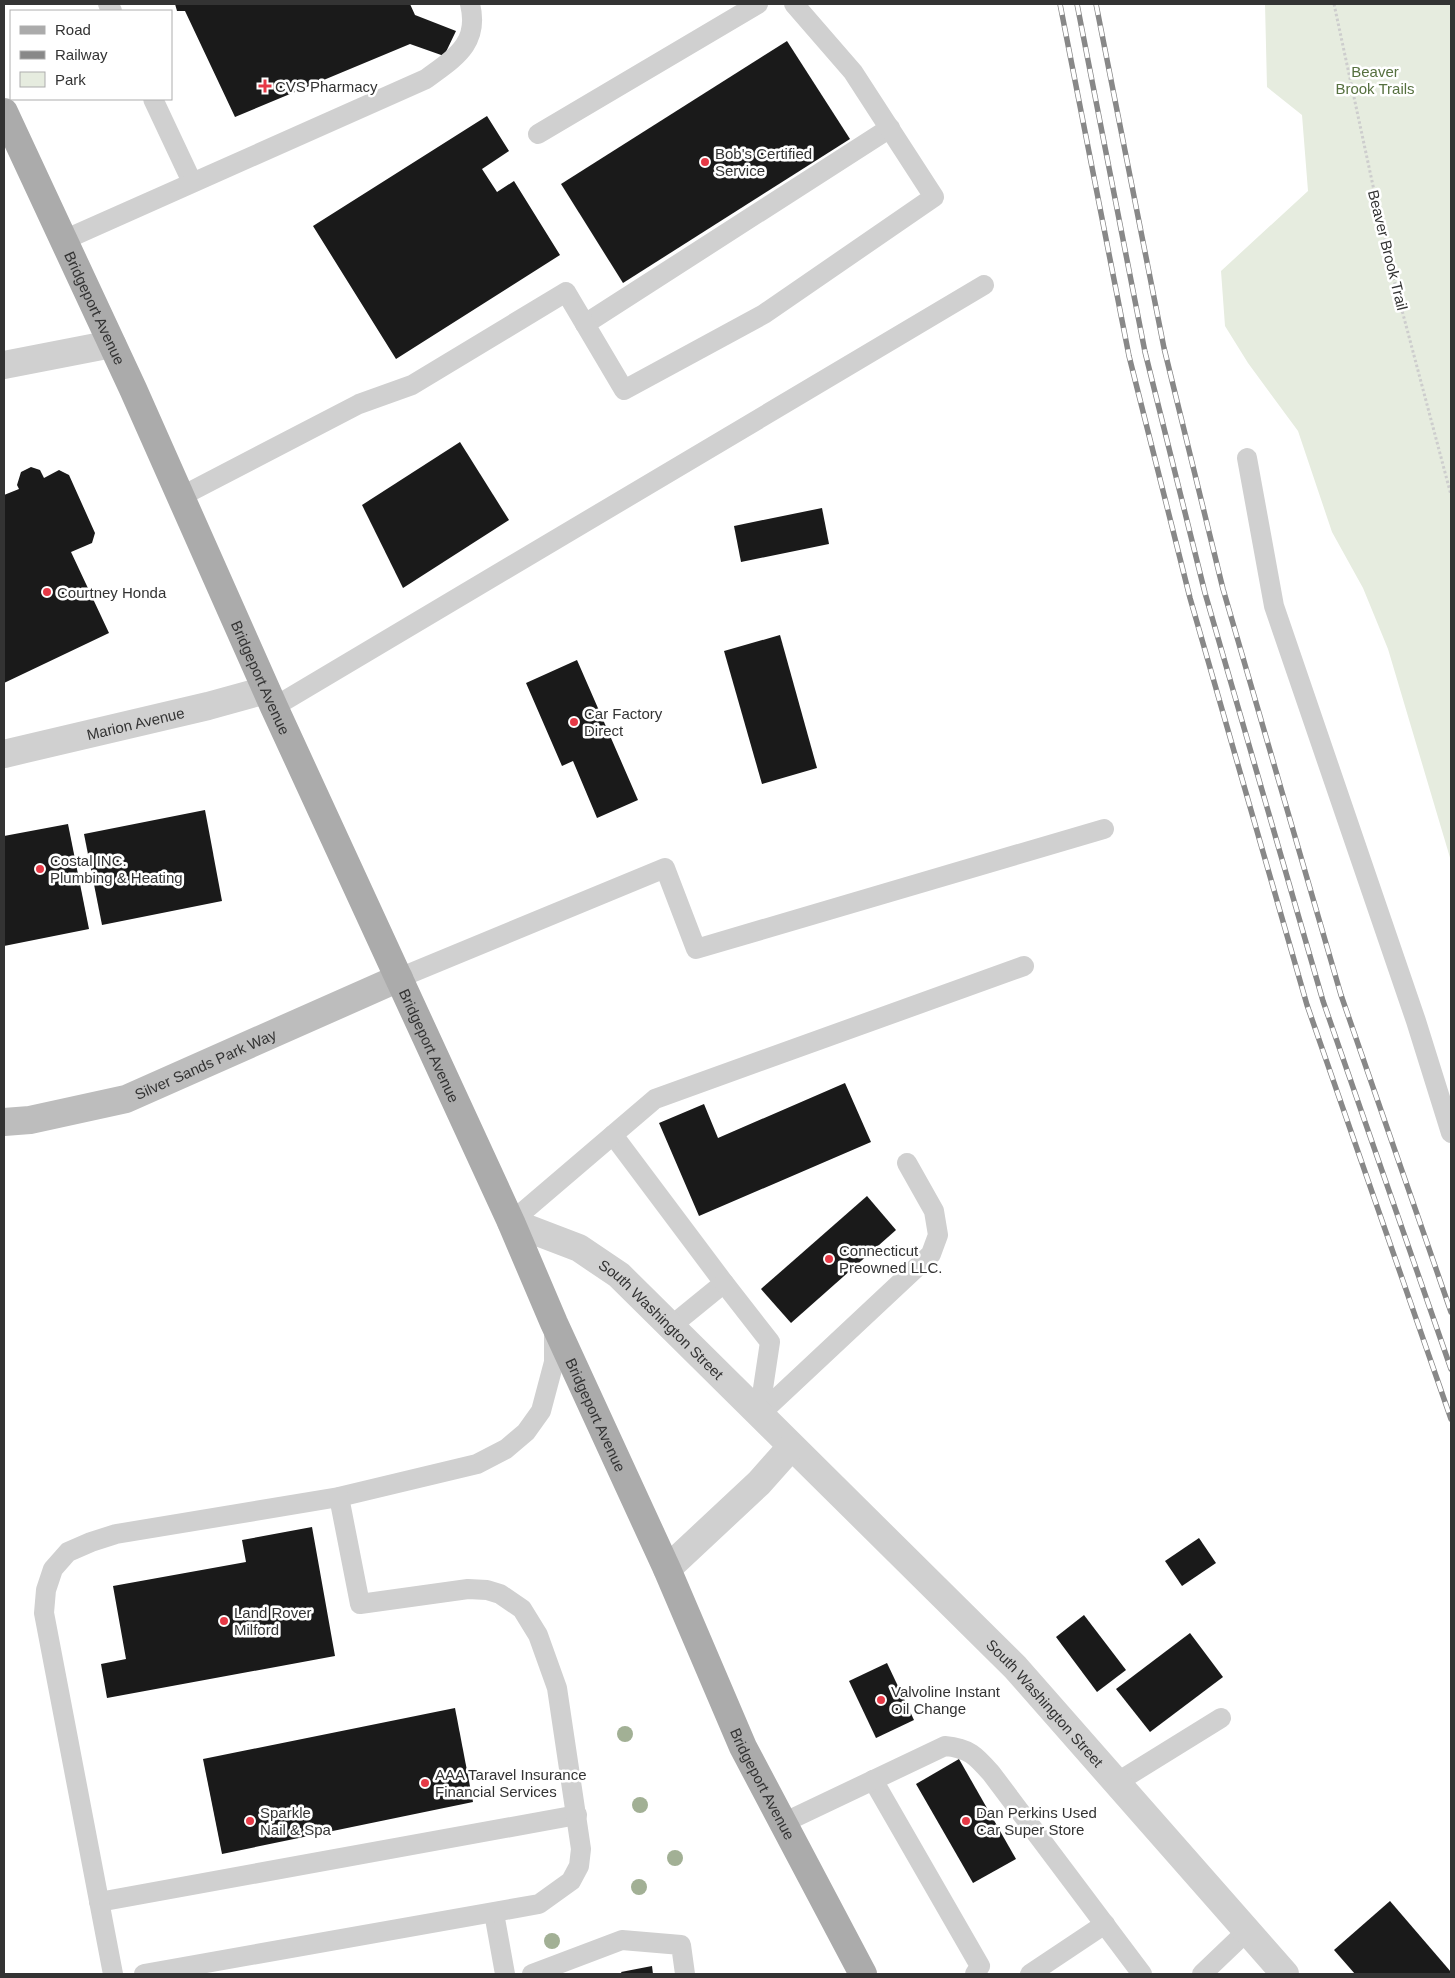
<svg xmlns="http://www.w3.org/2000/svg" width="1455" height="1978" viewBox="0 0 1455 1978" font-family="Helvetica,sans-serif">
  <rect width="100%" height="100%" fill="#fff"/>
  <!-- green -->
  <path fill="#e6ecdf" d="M1265,4h186v857l-63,-212 -25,-61 -31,-56 -34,-101 -50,-68 -23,-37 -4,-55 87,-80 -6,-76 -35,-28z"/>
  <!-- building -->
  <g fill="#1a1a1a">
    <path d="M175,4h235l5,11 41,16 -12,25 -34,-12 -175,73 -50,-106h-8z"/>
    <path d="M787,41l63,98 -227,144 -62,-99z"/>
    <path d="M487,116l22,35 -27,18 15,23 17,-11 46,74 -164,104 -83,-133z"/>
    <path d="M460,442l49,78 -106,68 -41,-83z"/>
    <path d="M31,467l9,3 4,8 15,-8 10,5 26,58 -3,10 -21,9 38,81 -105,50v-188l15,-6 -2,-4 4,-13z"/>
    <path d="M822,508l7,36 -88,18 -7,-36z"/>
    <path d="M780,635l37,133 -55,16 -38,-133z"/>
    <path d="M577,660l61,140 -41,18 -24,-57 -11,5 -36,-83z"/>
    <path d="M205,810l17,91 -120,24 -18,-91z"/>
    <path d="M68,824l21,105 -85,17v-110z"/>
    <path d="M845,1083l26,59 -172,74 -40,-93 45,-19 14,34z"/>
    <path d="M867,1196l29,34 -105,93 -30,-34z"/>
    <path d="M312,1527l23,129 -228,42 -6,-34 25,-5 -13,-73 133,-24 -4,-22z"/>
    <path d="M1199,1538l17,25 -34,23 -17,-25z"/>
    <path d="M1084,1615l42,55 -29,22 -41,-55z"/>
    <path d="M1190,1633l33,44 -73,55 -34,-43z"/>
    <path d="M887,1663l27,57 -38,18 -27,-57z"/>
    <path d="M455,1708l18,94 -251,52 -19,-95z"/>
    <path d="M959,1759l57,100 -43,24 -57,-99z"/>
    <path d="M1390,1901l61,71v2h-96l-21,-24z"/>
    <path d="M652,1966l1,8h-31l-1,-2z"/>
  </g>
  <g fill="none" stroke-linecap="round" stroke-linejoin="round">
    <!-- path -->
    <path stroke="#cdcdcd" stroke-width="3" stroke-dasharray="2.5 2.5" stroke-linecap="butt" d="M1334,4l56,261 61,230"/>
    <!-- lane -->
    <g stroke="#d0d0d0" stroke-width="20">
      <path d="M108,4l4,7"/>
      <path d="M153,99l39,83"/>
      <path d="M538,134l220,-130"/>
      <path d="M64,240l362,-161c28,-21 54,-35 44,-75"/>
      <path d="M585,324l305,-196"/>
      <path d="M1247,458l27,148 142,415 35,112"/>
      <path d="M180,497l179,-93 53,-19 154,-93 58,98 140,-76 170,-117 -81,-125 -59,-68"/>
      <path d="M274,707l710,-422"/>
      <path d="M399,978l266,-110 31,81 408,-120"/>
      <path d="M613,1135l111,148 -54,44"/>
      <path d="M511,1222l144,-123 369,-133"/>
      <path d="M724,1283l46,59 -11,73"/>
      <path d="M759,1415l172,-161 7,-19 -4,-24 -27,-48"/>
      <path d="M873,1780l107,186 -5,8"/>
      <path d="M1116,1783l105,-65"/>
      <path d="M783,1823l162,-77c24,2 31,10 46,27l151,201"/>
      <path d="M99,1902l478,-87"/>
      <path d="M494,1913l11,61"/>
      <path d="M113,1974l-69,-361 2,-23 7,-21 15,-17 23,-10 25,-8 223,-37 138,-33 29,-15 20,-17 15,-21 13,-49v-33"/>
      <path d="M144,1974l395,-70 32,-23 8,-15 2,-17 -24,-161 -19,-53 -16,-26 -22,-15 -13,-4 -19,-1 -108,15 -21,-107"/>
      <path d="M532,1974l90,-34 59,5 4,29"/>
      <path d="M1030,1974l75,-50"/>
      <path d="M1202,1974l45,-43"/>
    </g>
    <!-- street -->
    <g stroke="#d0d0d0" stroke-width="28">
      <path d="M4,365l108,-21"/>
      <path id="s1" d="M4,754l204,-48 58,-16"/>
      <path id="s2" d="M511,1222l68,26 40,27 396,392 270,307"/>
      <path d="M667,1569l92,-86 32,-36"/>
    </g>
    <!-- secondary -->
    <path stroke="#bdbdbd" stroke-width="28" id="s3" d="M4,1122l26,-2 96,-21 273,-121"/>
    <!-- primary -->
    <path stroke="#ababab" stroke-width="28" id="s4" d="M4,112l129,277 141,318 237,515 43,101 113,246 76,178 120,227"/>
    <!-- rail casing -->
    <g stroke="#888" stroke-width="5.5">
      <g id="rail">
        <path d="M1060,4l69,352 61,242 117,407 144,414"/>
        <path d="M1077,4l68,348 60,241 118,408 128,368"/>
        <path d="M1096,4l68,344 59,241 118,406 110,317"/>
      </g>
    </g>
    <!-- rail -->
    <use href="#rail" stroke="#fff" stroke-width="4" stroke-dasharray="11" stroke-linecap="butt"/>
  </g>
  <!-- trees -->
  <g fill="#a2b095">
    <circle cx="625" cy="1734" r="8"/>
    <circle cx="640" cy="1805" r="8"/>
    <circle cx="675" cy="1858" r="8"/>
    <circle cx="639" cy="1887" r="8"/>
    <circle cx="552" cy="1941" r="8"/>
  </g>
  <!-- markers -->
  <g fill="#e63946" stroke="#fff" stroke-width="2">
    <path d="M262.5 78.5h5v5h5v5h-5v5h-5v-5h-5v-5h5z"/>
    <circle cx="705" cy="162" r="5"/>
    <circle cx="47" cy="592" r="5"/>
    <circle cx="574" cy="722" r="5"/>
    <circle cx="40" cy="869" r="5"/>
    <circle cx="829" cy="1259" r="5"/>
    <circle cx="224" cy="1621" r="5"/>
    <circle cx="881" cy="1700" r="5"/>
    <circle cx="425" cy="1783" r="5"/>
    <circle cx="250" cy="1821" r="5"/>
    <circle cx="966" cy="1821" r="5"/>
  </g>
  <g text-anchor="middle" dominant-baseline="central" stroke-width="5" stroke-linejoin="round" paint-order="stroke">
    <!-- park labels -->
    <g font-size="15" fill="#56703f" stroke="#fff">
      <text x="1375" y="71">Beaver<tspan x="1375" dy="17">Brook Trails</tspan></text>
    </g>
    <!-- poi labels -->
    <g font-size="15" fill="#333" stroke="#fff" text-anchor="start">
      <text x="275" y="86">CVS Pharmacy</text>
      <text x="715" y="153">Bob's Certified<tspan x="715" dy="17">Service</tspan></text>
      <text x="57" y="592">Courtney Honda</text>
      <text x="584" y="713">Car Factory<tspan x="584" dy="17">Direct</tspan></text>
      <text x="50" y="860">Costal INC.<tspan x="50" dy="17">Plumbing &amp; Heating</tspan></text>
      <text x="839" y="1250">Connecticut<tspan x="839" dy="17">Preowned LLC.</tspan></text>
      <text x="234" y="1612">Land Rover<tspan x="234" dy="17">Milford</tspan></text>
      <text x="891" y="1691">Valvoline Instant<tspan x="891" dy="17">Oil Change</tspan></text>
      <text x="435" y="1774">AAA Taravel Insurance<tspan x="435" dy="17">Financial Services</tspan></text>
      <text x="260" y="1812">Sparkle<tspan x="260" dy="17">Nail &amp; Spa</tspan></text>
      <text x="976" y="1812">Dan Perkins Used<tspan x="976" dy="17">Car Super Store</tspan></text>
    </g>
    <!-- street labels -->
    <g font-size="15" fill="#333" stroke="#fff">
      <text transform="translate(1388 250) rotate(76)">Beaver Brook Trail</text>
      <text stroke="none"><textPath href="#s4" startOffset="216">Bridgeport Avenue</textPath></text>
      <text stroke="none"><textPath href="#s4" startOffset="621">Bridgeport Avenue</textPath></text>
      <text stroke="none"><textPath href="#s1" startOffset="135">Marion Avenue</textPath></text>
      <text stroke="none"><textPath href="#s4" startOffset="1026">Bridgeport Avenue</textPath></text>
      <text stroke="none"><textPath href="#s3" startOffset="211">Silver Sands Park Way</textPath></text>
      <text stroke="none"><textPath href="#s2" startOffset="182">South Washington Street</textPath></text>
      <text stroke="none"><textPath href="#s4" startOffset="1431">Bridgeport Avenue</textPath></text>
      <text stroke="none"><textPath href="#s2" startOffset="725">South Washington Street</textPath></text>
      <text stroke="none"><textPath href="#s4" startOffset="1836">Bridgeport Avenue</textPath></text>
    </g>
  </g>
  <!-- border -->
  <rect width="1455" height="1978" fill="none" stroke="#333333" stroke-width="10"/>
  <!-- legend -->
  <rect x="10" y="10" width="162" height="90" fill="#ffffff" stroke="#adadad"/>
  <rect x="20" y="26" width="25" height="8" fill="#ababab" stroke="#adadad"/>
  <text x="55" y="35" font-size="15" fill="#333333">Road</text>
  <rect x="20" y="51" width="25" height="8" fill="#888888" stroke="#adadad"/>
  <text x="55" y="60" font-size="15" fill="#333333">Railway</text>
  <rect x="20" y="72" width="25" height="15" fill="#e6ecdf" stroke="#adadad"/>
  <text x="55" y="85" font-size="15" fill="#333333">Park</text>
</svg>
